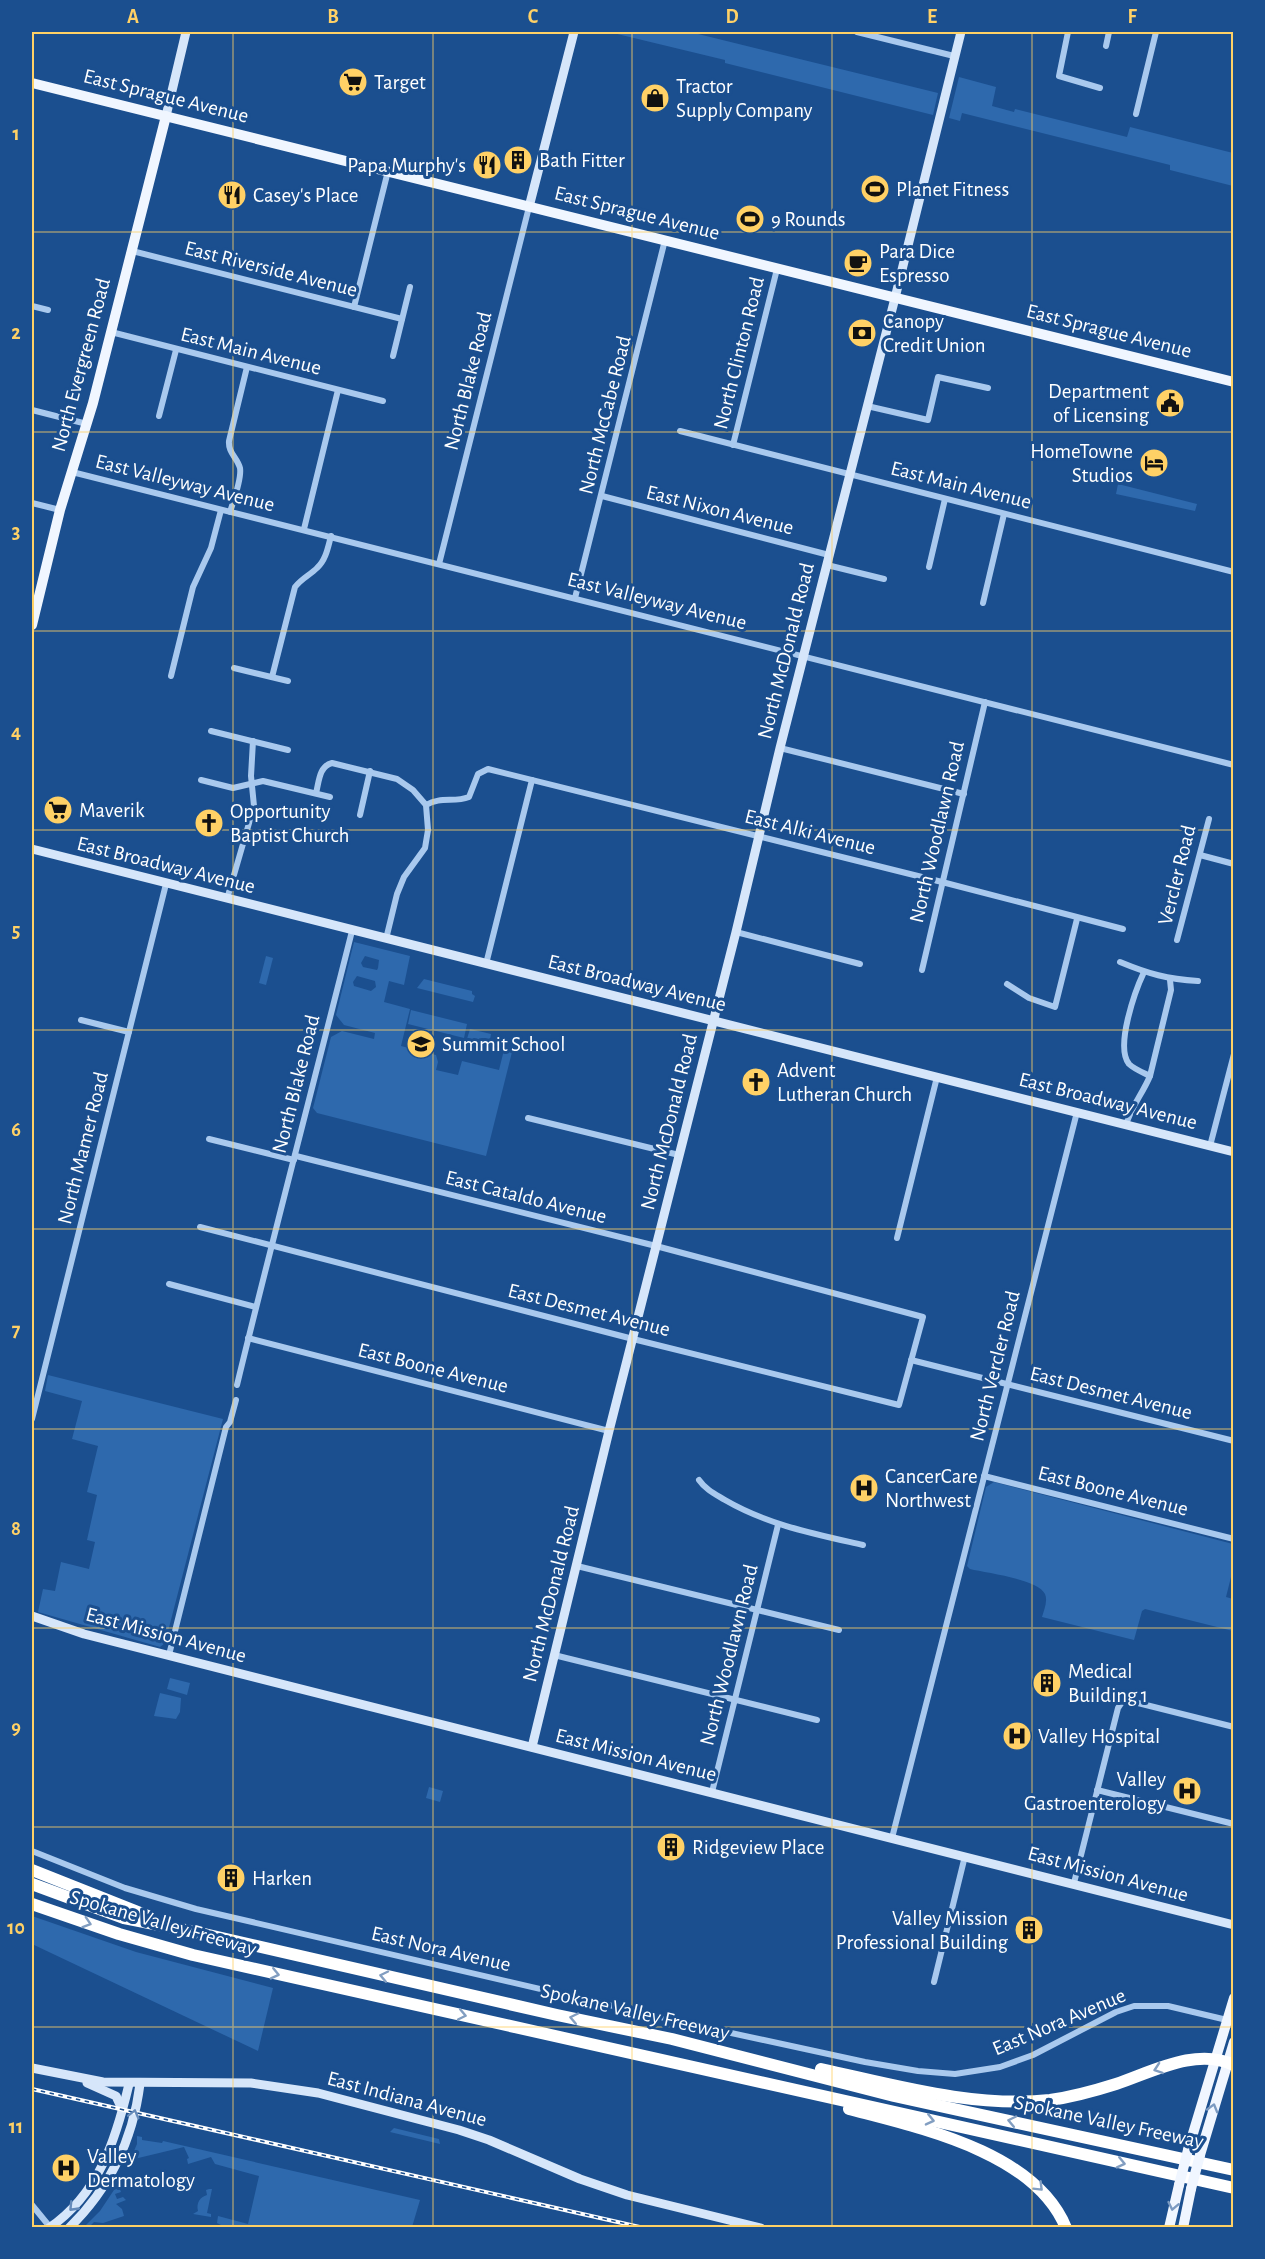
<svg xmlns="http://www.w3.org/2000/svg" width="1265" height="2259" viewBox="0 0 1265 2259" font-family="'Alegreya Sans',sans-serif">
  <rect width="100%" height="100%" fill="#1b4f8f"/>
  <!-- green -->
  <g fill="#2e69ad" fill-rule="evenodd">
    <path d="M609,32h81l248,61 -5,22 -208,-52v-3z"/>
    <path d="M959,77l37,10 -4,19 22,6 1,-3 112,28 3,-10 103,26v33l-63,-16v-5l-208,-52 -2,8 -11,-3z"/>
    <path d="M1118,484l79,20 -2,7 -79,-17z"/>
    <path d="M354,942l56,14 -6,29 -15,-4 -5,21 26,7 -9,37 35,9 2,7 -2,8 22,5 4,-14 37,9 5,-20 8,2 -26,104 -169,-43 -4,-5 18,-71 11,-6 32,8 1,-6 -31,-8 -8,-10zM365,956l14,4 -1,8 -1,2 -14,-3 -2,-4zM357,976l18,5 1,6 -5,4 -17,-5 -1,-4z"/>
    <path d="M266,956l7,2 -7,27 -7,-2z"/>
    <path d="M424,979l48,12v3l3,2 -2,6 -56,-14z"/>
    <path d="M411,1010l56,14 -3,14 -56,-14z"/>
    <path d="M470,1029l21,5 -2,11 -22,-6z"/>
    <path d="M48,1375l175,44 -58,224 -5,4 -122,-35 5,-23 12,2 6,-29 28,7 6,-27 -8,-2 10,-45 -10,-3 11,-46 -26,-7 10,-38 -37,-10z"/>
    <path d="M994,1482l239,62v25l-7,28 7,2v32l-88,-22 -3,2 -8,29 -92,-23c2,-7 6,-16 3,-23 -7,-15 -59,-21 -75,-25l-3,-3 19,-79z"/>
    <path d="M170,1678l20,5 -3,12 -20,-6z"/>
    <path d="M160,1693l21,5 -1,14 -4,7 -22,-3z"/>
    <path d="M429,1787l14,4 -3,11 -14,-4z"/>
    <path d="M32,1916l104,36 137,36 -15,63 -226,-107z"/>
    <path d="M394,2128l45,11 1,5 -50,-12z"/>
    <path d="M137,2136l5,1v3l20,3 1,-2 257,59 -8,27h-191v-2l-4,-2 1,-7 30,8 11,-48 -44,-12 -4,-7 -23,7 -1,-5 2,-1 -5,-11 -54,13 7,-16z"/>
    <path d="M118,2184l3,8 -6,2 2,5 6,-2 3,3 -10,4 6,5 2,7 -21,7 -9,-1 -5,5h-5l16,-16z"/>
    <path d="M209,2189h3l-5,24 4,1v3l-18,-3 5,-3c-2,-8 2,-14 9,-16l-1,-5z"/>
  </g>
  <g fill="none" stroke-linecap="round" stroke-linejoin="round">
    <!-- street -->
    <g stroke="#a9c9ee" stroke-width="6">
      <path d="M857,32l97,24"/>
      <path d="M1068,32l-9,44 41,12"/>
      <path d="M1106,46l3,-14"/>
      <path d="M1136,114l20,-82"/>
      <path d="M132,251l270,68"/>
      <path d="M32,306l16,4"/>
      <path d="M354,307l34,-136"/>
      <path d="M111,332l272,69"/>
      <path d="M393,356l17,-69"/>
      <path d="M867,406l61,14 10,-43 50,11"/>
      <path d="M32,410l55,14"/>
      <path d="M159,416l17,-66"/>
      <path d="M680,431l554,141"/>
      <path d="M733,445l44,-176"/>
      <path d="M72,472l1162,293"/>
      <path d="M602,496l227,59"/>
      <path d="M32,503l28,7"/>
      <path d="M230,512c3,-10 12,-33 10,-44 -3,-11 -12,-15 -11,-27l18,-74"/>
      <path d="M304,529l34,-139"/>
      <path d="M439,564l90,-357"/>
      <path d="M827,565l57,14"/>
      <path d="M929,567l16,-68"/>
      <path d="M575,598l90,-358"/>
      <path d="M983,603l21,-89"/>
      <path d="M234,668l54,13"/>
      <path d="M171,676l22,-89 18,-39 10,-38"/>
      <path d="M272,677l23,-90c7,-9 15,-12 22,-19 9,-8 11,-21 14,-32"/>
      <path d="M211,731l77,19"/>
      <path d="M780,748l184,46"/>
      <path d="M201,780l32,8 30,-7 67,16"/>
      <path d="M316,793c3,-11 3,-27 16,-30l65,16 16,11 13,15 2,25 -3,18 -21,29 -7,17 -11,45"/>
      <path d="M426,805c15,-9 28,-2 43,-8l9,-23 10,-5 454,113 181,47"/>
      <path d="M360,815l10,-44"/>
      <path d="M1200,855l34,9"/>
      <path d="M227,899l27,-93 -3,-30 2,-35"/>
      <path d="M736,932l124,32"/>
      <path d="M1177,940l32,-121"/>
      <path d="M1120,962c29,12 47,17 78,19"/>
      <path d="M486,964l46,-184"/>
      <path d="M922,970l63,-268"/>
      <path d="M1144,972c-9,19 -29,75 -15,92 5,5 15,9 21,12"/>
      <path d="M1007,984l22,14 26,9 22,-88"/>
      <path d="M81,1020l48,12"/>
      <path d="M528,1118l151,37"/>
      <path d="M1126,1125c5,-18 17,-32 24,-49l21,-86 -1,-10"/>
      <path d="M209,1139l85,21"/>
      <path d="M1210,1146l24,-92"/>
      <path d="M200,1227l433,112 266,66 24,-88 -267,-71 -360,-90"/>
      <path d="M897,1238l40,-161"/>
      <path d="M169,1284l87,23"/>
      <path d="M248,1338l361,93"/>
      <path d="M911,1360l323,81"/>
      <path d="M237,1385c37,-152 77,-303 115,-454"/>
      <path d="M32,1419l134,-535"/>
      <path d="M984,1476l250,63"/>
      <path d="M699,1480c7,10 16,14 26,20 43,25 90,34 138,45"/>
      <path d="M577,1566l262,64"/>
      <path d="M169,1655l57,-228 4,-5 6,-22"/>
      <path d="M554,1655l263,65"/>
      <path d="M1097,1790l137,34"/>
      <path d="M712,1792l66,-267"/>
      <path d="M892,1838l185,-726"/>
      <path d="M32,1851l93,37 71,21 512,119 157,34 53,9 37,3 45,-7 33,-12 83,-43 18,-6h34l59,14"/>
      <path d="M1074,1883l44,-175 4,-6 8,-1 104,26"/>
      <path d="M934,1982l31,-126"/>
      <path d="M32,2205l18,22"/>
    </g>
    <!-- secondary -->
    <g stroke="#d6e6fa" stroke-width="9">
      <path d="M166,116l20,-84"/>
      <path d="M529,207l45,-175"/>
      <path d="M32,849l1202,303"/>
      <path d="M32,1616l52,18 1150,291"/>
      <path d="M532,1747l77,-316 127,-499 44,-184 115,-450 66,-266"/>
      <path d="M32,2068l71,14 148,1 67,10 141,37 30,10 91,39 47,16 134,33"/>
      <path d="M87,2083l29,13 6,13"/>
      <path d="M49,2228c50,-34 67,-89 80,-144"/>
      <path d="M69,2228c41,-40 64,-89 71,-144"/>
    </g>
    <!-- primary -->
    <g stroke="#f0f6ff" stroke-width="10">
      <path d="M32,83l1202,299"/>
      <path d="M32,625l28,-115 33,-107 73,-287"/>
      <path d="M1188,2150l46,-152"/>
      <path d="M1200,2155l34,-113"/>
      <path d="M1169,2228l10,-43"/>
      <path d="M1183,2228l8,-39"/>
    </g>
    <!-- highway -->
    <g stroke="#fff" stroke-width="12">
      <path d="M32,1870l116,46"/>
      <path d="M32,1884l92,34 76,15 357,82 115,24 222,57 340,74"/>
      <path d="M32,1904l87,30 74,21 1041,233"/>
      <path d="M821,2069c74,16 152,39 229,31 22,-3 44,-9 66,-16 36,-12 80,-37 118,-19"/>
      <path d="M849,2109c72,19 186,43 217,119"/>
    </g>
    <!-- rail casing -->
    <g stroke="#fff" stroke-width="4">
      <path id="rail" d="M32,2089l612,139"/>
    </g>
    <!-- rail -->
    <use href="#rail" stroke="#1b4f8f" stroke-width="1.5" stroke-dasharray="4.5" stroke-linecap="butt"/>
    <!-- primary-bridge -->
    <g stroke="#f0f6ff" stroke-width="10">
      <path d="M1179,2185l9,-35"/>
      <path d="M1191,2189l9,-34"/>
    </g>
  </g>
  <!-- one-way arrows -->
  <defs><path id="oneway-chevron" d="M-2-3.5L2.5 0L-2 3.5" fill="none" stroke-width="1.6" stroke-linecap="round" stroke-linejoin="round" transform="scale(1.5)"/></defs>
  <g stroke="#829ec1">
    <use href="#oneway-chevron" transform="translate(87 1923) rotate(18)"/>
    <use href="#oneway-chevron" transform="translate(275 1974) rotate(13)"/>
    <use href="#oneway-chevron" transform="translate(384 1976) rotate(-168)"/>
    <use href="#oneway-chevron" transform="translate(462 2015) rotate(12)"/>
    <use href="#oneway-chevron" transform="translate(574 2018) rotate(-168)"/>
    <use href="#oneway-chevron" transform="translate(1158 2069) rotate(161)"/>
    <use href="#oneway-chevron" transform="translate(930 2120) rotate(13)"/>
    <use href="#oneway-chevron" transform="translate(1012 2121) rotate(-168)"/>
    <use href="#oneway-chevron" transform="translate(1121 2163) rotate(13)"/>
    <use href="#oneway-chevron" transform="translate(1039 2187) rotate(45)"/>
  </g>
  <g stroke="#7b9ac1">
    <use href="#oneway-chevron" transform="translate(1213 2108) rotate(-74)"/>
    <use href="#oneway-chevron" transform="translate(1173 2206) rotate(102)"/>
  </g>
  <g stroke="#668bba">
    <use href="#oneway-chevron" transform="translate(134 2114) rotate(-76)"/>
    <use href="#oneway-chevron" transform="translate(73 2207) rotate(134)"/>
  </g>
  <!-- grid -->
  <path fill="none" stroke="#ffd166" stroke-width="1.5" stroke-opacity="0.55" d="M233,32v2196M433,32v2196M632,32v2196M832,32v2196M1032,32v2196M32,232h1202M32,432h1202M32,631h1202M32,830h1202M32,1030h1202M32,1229h1202M32,1429h1202M32,1628h1202M32,1827h1202M32,2027h1202"/>
  <!-- icons -->
  <defs>
    <g id="supermarket-disc" transform="scale(1.5)"><circle r="9.5" fill="#ffd166" stroke="#1b4f8f"/><path d="M-6-5.5h2.5l.6 2H6L4.5 2H-2.5L-4.4-4H-6ZM-1.5 3.2a1.3 1.3 0 1 0 .1 0ZM3 3.2a1.3 1.3 0 1 0 .1 0Z" fill="#111"/></g>
    <g id="shop-disc" transform="scale(1.5)"><circle r="9.5" fill="#ffd166" stroke="#1b4f8f"/><path d="M-5-2.5h2.3a2.7 3.5 0 0 1 5.4 0H5L5.5 6h-11ZM-1.5-2.5h3a1.5 2.3 0 0 0-3 0Z" fill="#111"/></g>
    <g id="building-disc" transform="scale(1.5)"><circle r="9.5" fill="#ffd166" stroke="#1b4f8f"/><path d="M-4-6H4V6H1V3H-1V6H-4ZM-2.5-4.3h1.7v1.8h-1.7ZM.8-4.3h1.7v1.8H.8ZM-2.5-1h1.7V.8h-1.7ZM.8-1h1.7V.8H.8Z" fill="#111"/></g>
    <g id="restaurant-disc" transform="scale(1.5)"><circle r="9.5" fill="#ffd166" stroke="#1b4f8f"/><path d="M-5-6h1v4h1v-4h1v4h1v-4h1v5L-1.5 .5V6h-2V.5L-5-1ZM5-6V6H3V1.5H1.5Q1.5-4 5-6Z" fill="#111"/></g>
    <g id="stadium-disc" transform="scale(1.5)"><circle r="9.5" fill="#ffd166" stroke="#1b4f8f"/><path d="M0-5a6.5 5 0 1 0 0 10a6.5 5 0 1 0 0-10ZM-3.5-1.8h7v3.6h-7Z" fill="#111"/></g>
    <g id="cafe-disc" transform="scale(1.5)"><circle r="9.5" fill="#ffd166" stroke="#1b4f8f"/><path d="M-5.5-4.5H6V0H3Q3 3.5 0 3.5H-2.5Q-5.5 3.5-5.5 0ZM3-3.2v2h1.7v-2ZM-6 4.5H4V6H-6Z" fill="#111"/></g>
    <g id="bank-disc" transform="scale(1.5)"><circle r="9.5" fill="#ffd166" stroke="#1b4f8f"/><path d="M-6-4H6V4H-6ZM0-2.3a2.3 2.3 0 1 0 0 4.6a2.3 2.3 0 1 0 0-4.6Z" fill="#111"/></g>
    <g id="civic-disc" transform="scale(1.5)"><circle r="9.5" fill="#ffd166" stroke="#1b4f8f"/><path d="M-.6-6.5H3V-4.5H.6V-3L4-1V1h2V6H-6V1h2V-1L-.6-3ZM-1.2 2.5V6h2.4V2.5Z" fill="#111"/></g>
    <g id="hotel-disc" transform="scale(1.5)"><circle r="9.5" fill="#ffd166" stroke="#1b4f8f"/><path d="M-6-4.5h1.5V1H6V5H4.5V3h-9V5H-6ZM-4 0a1.8 1.8 0 1 1 3.6 0ZM.5 0V-2.5h3Q6-2.5 6 0Z" fill="#111"/></g>
    <g id="church-disc" transform="scale(1.5)"><circle r="9.5" fill="#ffd166" stroke="#1b4f8f"/><path d="M-1.2-6h2.4v3.5h3.3v2.4h-3.3V6h-2.4V-.1h-3.3v-2.4h3.3Z" fill="#111"/></g>
    <g id="school-disc" transform="scale(1.5)"><circle r="9.5" fill="#ffd166" stroke="#1b4f8f"/><path d="M0-5L7-2L0 1L-7-2ZM-4 1L0 2.5L4 1V4Q0 6-4 4Z" fill="#111"/></g>
    <g id="hospital-disc" transform="scale(1.5)"><circle r="9.5" fill="#ffd166" stroke="#1b4f8f"/><path d="M-5-5h3v3.5h4V-5h3V5h-3V1.5h-4V5h-3Z" fill="#111"/></g>
  </defs>
  <g fill-rule="evenodd">
    <use href="#supermarket-disc" x="353" y="82"/>
    <use href="#shop-disc" x="655" y="98"/>
    <use href="#building-disc" x="518" y="160"/>
    <use href="#restaurant-disc" x="487" y="165"/>
    <use href="#stadium-disc" x="875" y="189"/>
    <use href="#restaurant-disc" x="232" y="195"/>
    <use href="#stadium-disc" x="750" y="219"/>
    <use href="#cafe-disc" x="858" y="263"/>
    <use href="#bank-disc" x="862" y="333"/>
    <use href="#civic-disc" x="1170" y="403"/>
    <use href="#hotel-disc" x="1154" y="463"/>
    <use href="#supermarket-disc" x="58" y="810"/>
    <use href="#church-disc" x="209" y="823"/>
    <use href="#school-disc" x="421" y="1044"/>
    <use href="#church-disc" x="756" y="1082"/>
    <use href="#hospital-disc" x="864" y="1488"/>
    <use href="#building-disc" x="1047" y="1683"/>
    <use href="#hospital-disc" x="1017" y="1736"/>
    <use href="#hospital-disc" x="1187" y="1791"/>
    <use href="#building-disc" x="671" y="1847"/>
    <use href="#building-disc" x="231" y="1878"/>
    <use href="#building-disc" x="1029" y="1930"/>
    <use href="#hospital-disc" x="66" y="2168"/>
  </g>
  <g text-anchor="middle" dominant-baseline="central" stroke-width="6" stroke-linejoin="round" paint-order="stroke">
    <!-- poi labels -->
    <g font-size="21" fill="#fff" stroke="#1b4f8f" text-anchor="start">
      <text x="374" y="82">Target</text>
      <text x="676" y="86">Tractor<tspan x="676" dy="24">Supply Company</tspan></text>
      <text x="539" y="160">Bath Fitter</text>
      <text x="466" y="165" text-anchor="end">Papa Murphy's</text>
      <text x="896" y="189">Planet Fitness</text>
      <text x="253" y="195">Casey's Place</text>
      <text x="771" y="219">9 Rounds</text>
      <text x="879" y="251">Para Dice<tspan x="879" dy="24">Espresso</tspan></text>
      <text x="883" y="321">Canopy<tspan x="883" dy="24">Credit Union</tspan></text>
      <text x="1149" y="391" text-anchor="end">Department<tspan x="1149" dy="24">of Licensing</tspan></text>
      <text x="1133" y="451" text-anchor="end">HomeTowne<tspan x="1133" dy="24">Studios</tspan></text>
      <text x="79" y="810">Maverik</text>
      <text x="230" y="811">Opportunity<tspan x="230" dy="24">Baptist Church</tspan></text>
      <text x="442" y="1044">Summit School</text>
      <text x="777" y="1070">Advent<tspan x="777" dy="24">Lutheran Church</tspan></text>
      <text x="885" y="1476">CancerCare<tspan x="885" dy="24">Northwest</tspan></text>
      <text x="1068" y="1671">Medical<tspan x="1068" dy="24">Building 1</tspan></text>
      <text x="1038" y="1736">Valley Hospital</text>
      <text x="1166" y="1779" text-anchor="end">Valley<tspan x="1166" dy="24">Gastroenterology</tspan></text>
      <text x="692" y="1847">Ridgeview Place</text>
      <text x="252" y="1878">Harken</text>
      <text x="1008" y="1918" text-anchor="end">Valley Mission<tspan x="1008" dy="24">Professional Building</tspan></text>
      <text x="87" y="2156">Valley<tspan x="87" dy="24">Dermatology</tspan></text>
    </g>
    <!-- street labels -->
    <g font-size="21" fill="#fff" stroke="#1b4f8f">
      <text transform="translate(166 96) rotate(14)">East Sprague Avenue</text>
      <text transform="translate(637 213) rotate(14)">East Sprague Avenue</text>
      <text transform="translate(271 269) rotate(14)">East Riverside Avenue</text>
      <text transform="translate(1109 331) rotate(14)">East Sprague Avenue</text>
      <text transform="translate(251 351) rotate(14)">East Main Avenue</text>
      <text transform="translate(739 353) rotate(-76)">North Clinton Road</text>
      <text transform="translate(81 365) rotate(-75)">North Evergreen Road</text>
      <text transform="translate(468 381) rotate(-76)">North Blake Road</text>
      <text transform="translate(605 415) rotate(-76)">North McCabe Road</text>
      <text transform="translate(185 483) rotate(14)">East Valleyway Avenue</text>
      <text transform="translate(961 485) rotate(14)">East Main Avenue</text>
      <text transform="translate(720 510) rotate(14)">East Nixon Avenue</text>
      <text transform="translate(657 601) rotate(14)">East Valleyway Avenue</text>
      <text transform="translate(786 651) rotate(-76)">North McDonald Road</text>
      <text transform="translate(810 832) rotate(14)">East Alki Avenue</text>
      <text transform="translate(937 832) rotate(-77)">North Woodlawn Road</text>
      <text transform="translate(166 865) rotate(14)">East Broadway Avenue</text>
      <text transform="translate(1177 875) rotate(-76)">Vercler Road</text>
      <text transform="translate(637 983) rotate(14)">East Broadway Avenue</text>
      <text transform="translate(296 1084) rotate(-76)">North Blake Road</text>
      <text transform="translate(1108 1101) rotate(14)">East Broadway Avenue</text>
      <text transform="translate(669 1122) rotate(-76)">North McDonald Road</text>
      <text transform="translate(83 1148) rotate(-76)">North Mamer Road</text>
      <text transform="translate(526 1197) rotate(14)">East Cataldo Avenue</text>
      <text transform="translate(589 1310) rotate(14)">East Desmet Avenue</text>
      <text transform="translate(995 1366) rotate(-76)">North Vercler Road</text>
      <text transform="translate(433 1368) rotate(14)">East Boone Avenue</text>
      <text transform="translate(1111 1393) rotate(14)">East Desmet Avenue</text>
      <text transform="translate(1113 1491) rotate(14)">East Boone Avenue</text>
      <text transform="translate(551 1594) rotate(-76)">North McDonald Road</text>
      <text transform="translate(166 1635) rotate(15)">East Mission Avenue</text>
      <text transform="translate(729 1655) rotate(-76)">North Woodlawn Road</text>
      <text transform="translate(636 1755) rotate(14)">East Mission Avenue</text>
      <text transform="translate(1108 1874) rotate(15)">East Mission Avenue</text>
      <text transform="translate(163 1923) rotate(16)">Spokane Valley Freeway</text>
      <text transform="translate(441 1949) rotate(13)">East Nora Avenue</text>
      <text transform="translate(635 2012) rotate(13)">Spokane Valley Freeway</text>
      <text transform="translate(1059 2022) rotate(-23)">East Nora Avenue</text>
      <text transform="translate(407 2099) rotate(15)">East Indiana Avenue</text>
      <text transform="translate(1109 2122) rotate(12)">Spokane Valley Freeway</text>
    </g>
  </g>
  <!-- border -->
  <rect width="1265" height="2259" fill="none" stroke="#1b4f8f" stroke-width="66"/>
  <rect x="33" y="33" width="1199" height="2193" fill="none" stroke="#ffd166" stroke-width="2"/>
  <g font-size="20" text-anchor="middle" font-weight="bold" fill="#ffd166">
    <text x="133" y="23">A</text>
    <text x="333" y="23">B</text>
    <text x="533" y="23">C</text>
    <text x="732" y="23">D</text>
    <text x="932" y="23">E</text>
    <text x="1132" y="23">F</text>
    <text x="16" y="140">1</text>
    <text x="16" y="339">2</text>
    <text x="16" y="538">3</text>
    <text x="16" y="738">4</text>
    <text x="16" y="937">5</text>
    <text x="16" y="1136">6</text>
    <text x="16" y="1336">7</text>
    <text x="16" y="1535">8</text>
    <text x="16" y="1734">9</text>
    <text x="16" y="1934">10</text>
    <text x="16" y="2133">11</text>
  </g>
</svg>
